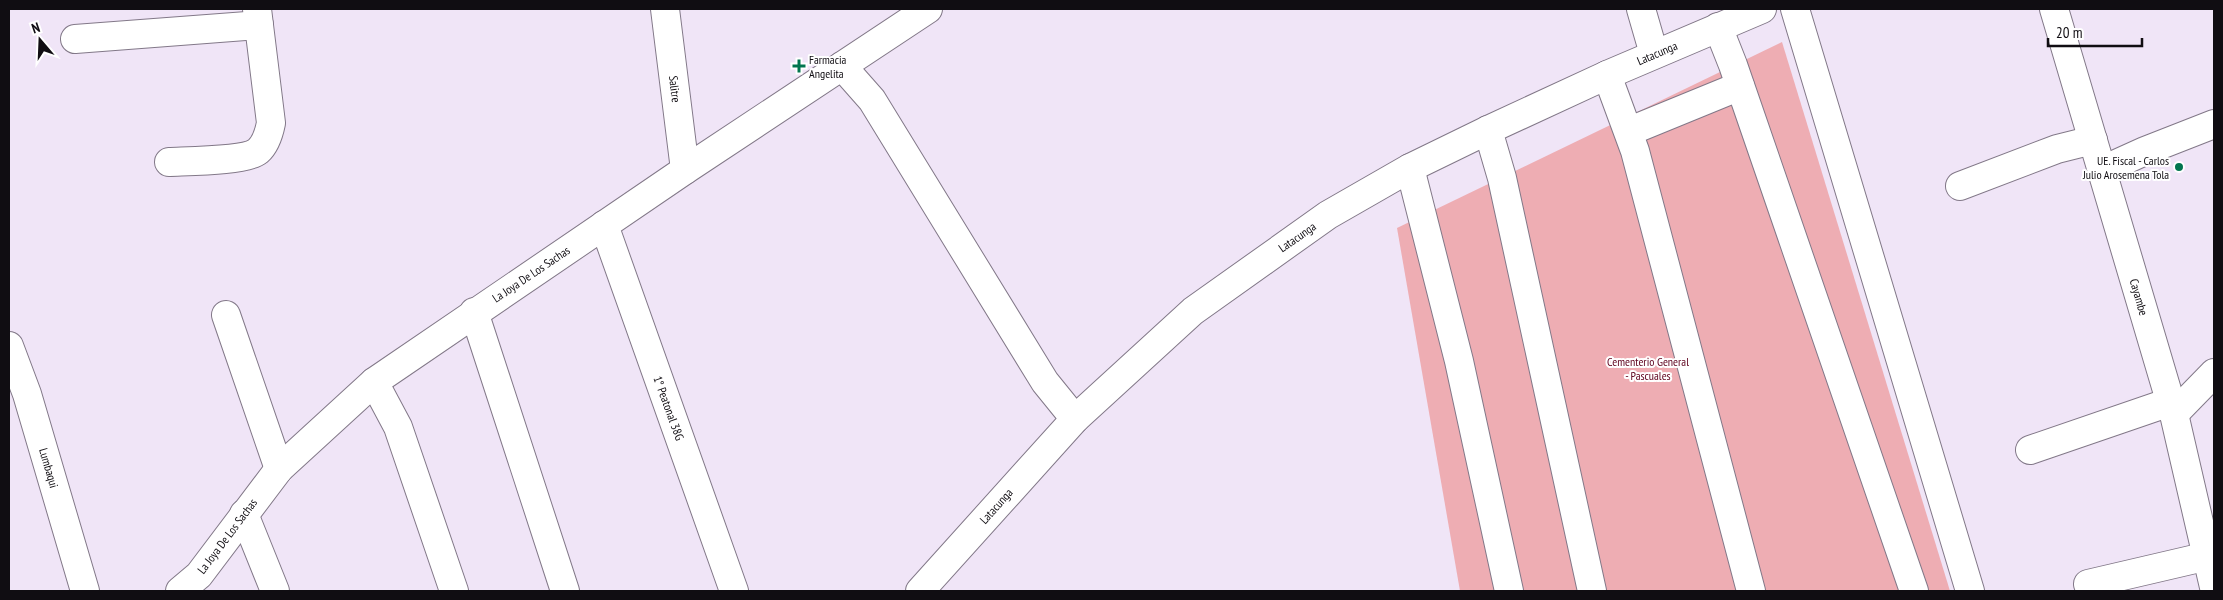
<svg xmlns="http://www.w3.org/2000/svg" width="2223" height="600" viewBox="0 0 2223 600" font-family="'PT Sans Narrow',sans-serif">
  <rect width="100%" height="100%" fill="#f0e5f7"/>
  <!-- green -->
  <path fill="#eeadb3" d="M1782,42l168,549h-490l-63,-363z"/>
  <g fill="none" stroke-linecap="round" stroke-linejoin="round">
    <!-- minor casing -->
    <g stroke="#827888" stroke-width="30">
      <g id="minor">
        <path d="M665,9l20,161"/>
        <path d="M1641,9l13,45"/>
        <path d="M1795,9l175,582"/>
        <path d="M2054,9l120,405 40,173"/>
        <path d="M1718,27l15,38 181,526"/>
        <path d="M75,39l184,-14"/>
        <path d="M842,66l30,34 173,282 30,37"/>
        <path d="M1607,75l28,76 116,440"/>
        <path d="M1488,130l14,48 90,413"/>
        <path d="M1630,131l110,-45"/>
        <path d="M169,162c18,-1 77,-1 89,-11 8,-7 11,-18 13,-28l-14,-114"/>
        <path d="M1410,168l49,193 50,230"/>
        <path d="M2103,170l42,-19 69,-27"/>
        <path d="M1960,186l97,-37 36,-9"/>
        <path d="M604,225l130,366"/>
        <path d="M474,312l91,279"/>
        <path d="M226,315l53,154"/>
        <path d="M9,346l18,48 58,197"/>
        <path d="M374,382l24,45 56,164"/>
        <path d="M2174,414l40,-41"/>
        <path d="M2030,450l140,-48"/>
        <path d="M244,514l31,77"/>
        <path d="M2088,584l120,-28"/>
        <path d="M180,591l19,-16 80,-106 95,-87 311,-212 243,-161"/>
        <path d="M920,591l155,-172 118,-108 135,-96 82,-47 78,-38 119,-55 155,-66"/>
      </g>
    </g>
    <!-- minor -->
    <use href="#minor" stroke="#fff" stroke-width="28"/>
  </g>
  <!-- markers -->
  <g fill="#02754f" stroke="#fff" stroke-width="2">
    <path d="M796.5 58.5h5v5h5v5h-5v5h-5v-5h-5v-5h5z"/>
    <circle cx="2179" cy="167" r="5"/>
  </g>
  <g text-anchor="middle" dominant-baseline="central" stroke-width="4" stroke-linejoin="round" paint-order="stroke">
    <!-- street labels -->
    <g font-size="12" fill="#100d12" stroke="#fff">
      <text transform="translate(1657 53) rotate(-23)">Latacunga</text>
      <text transform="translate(675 89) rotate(83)">Salitre</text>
      <text transform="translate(1297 237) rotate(-35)">Latacunga</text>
      <text transform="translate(531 274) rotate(-34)">La Joya De Los Sachas</text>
      <text transform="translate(2139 297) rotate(74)">Cayambe</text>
      <text transform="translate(669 408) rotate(70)">1° Peatonal 38G</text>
      <text transform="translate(49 468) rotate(74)">Lumbaqui</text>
      <text transform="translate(996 506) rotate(-48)">Latacunga</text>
      <text transform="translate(227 536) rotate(-53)">La Joya De Los Sachas</text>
    </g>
    <!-- poi labels -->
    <g font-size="12" fill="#100d12" stroke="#fff" text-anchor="start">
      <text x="809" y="59">Farmacia<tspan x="809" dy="14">Angelita</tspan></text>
      <text x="2169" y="160" text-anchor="end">UE. Fiscal - Carlos<tspan x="2169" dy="14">Julio Arosemena Tola</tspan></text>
    </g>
    <!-- park labels -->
    <g font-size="12" fill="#5d001c" stroke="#fff">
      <text x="1648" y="361">Cementerio General<tspan x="1648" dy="14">- Pascuales</tspan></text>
    </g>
  </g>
  <!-- border -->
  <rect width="2223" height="600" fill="none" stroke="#100d12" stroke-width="20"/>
  <!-- north arrow -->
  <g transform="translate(40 40) rotate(341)" stroke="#ffffff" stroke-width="4" paint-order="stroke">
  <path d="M0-4L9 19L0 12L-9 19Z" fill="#100d12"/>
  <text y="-8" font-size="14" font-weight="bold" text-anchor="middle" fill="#100d12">N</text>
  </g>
  <!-- scale -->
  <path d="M2048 38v8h94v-8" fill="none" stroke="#100d12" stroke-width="2.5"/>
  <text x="2056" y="38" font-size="15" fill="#100d12" stroke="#ffffff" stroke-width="4" paint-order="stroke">20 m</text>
</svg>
